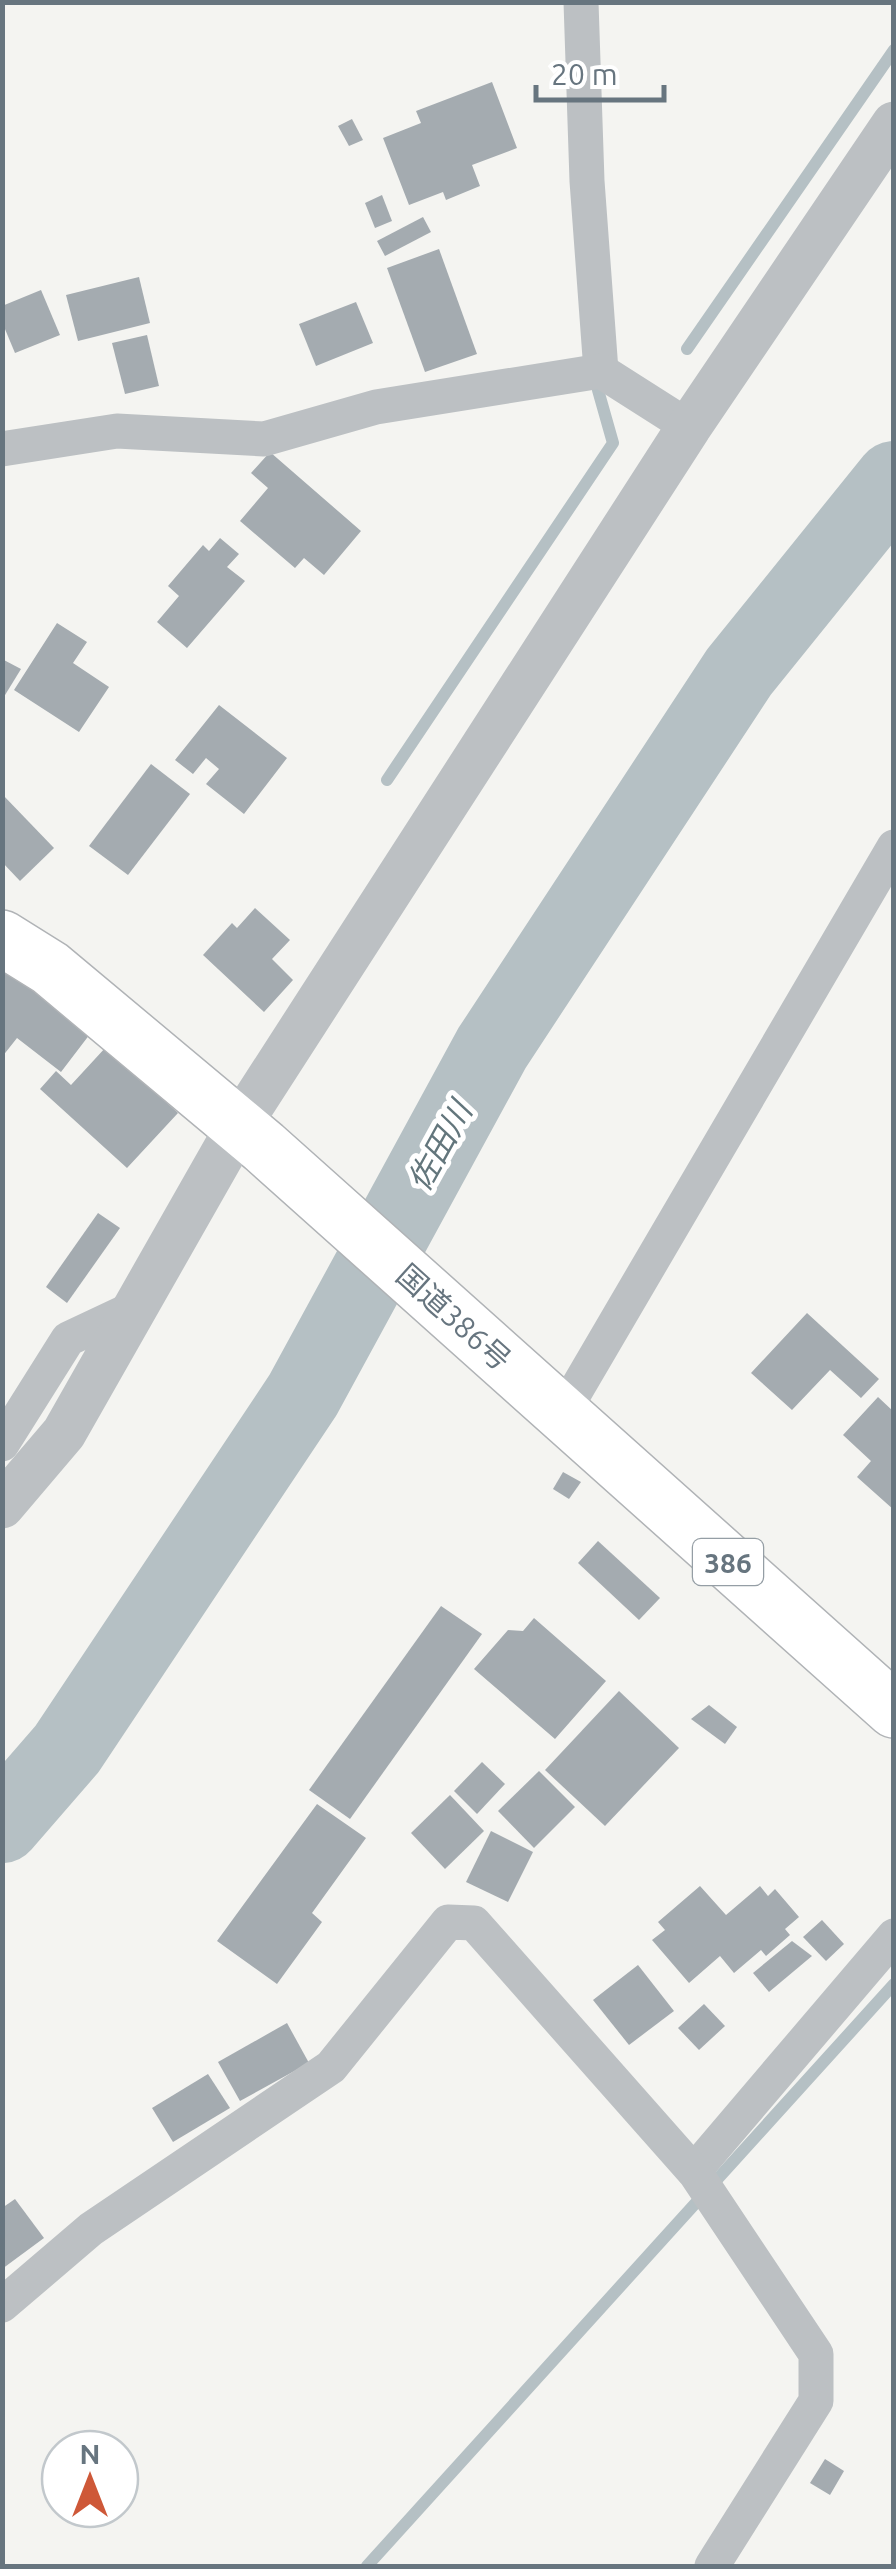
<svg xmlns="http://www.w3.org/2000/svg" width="896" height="2569" viewBox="0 0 896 2569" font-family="Ubuntu,'Noto Sans JP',sans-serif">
  <rect width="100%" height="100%" fill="#f4f4f1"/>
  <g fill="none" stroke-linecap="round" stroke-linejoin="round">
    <!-- stream -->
    <g stroke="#b5c0c4" stroke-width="12">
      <path d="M687,349l207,-299"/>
      <path d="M387,780l226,-337 -15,-53"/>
      <path d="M367,2566l527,-582"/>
    </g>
    <!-- river -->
    <path stroke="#b5c0c4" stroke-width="78" d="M2,1824l65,-75 236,-354 189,-347 247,-376 155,-192"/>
  </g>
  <!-- building -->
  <g fill="#a4abb0">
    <path d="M492,82l25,66 -45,17 8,21 -34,14 -3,-8 -34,13 -26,-67 38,-15 -5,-12z"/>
    <path d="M352,119l11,21 -14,6 -11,-20z"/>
    <path d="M382,195l10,26 -17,7 -10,-25z"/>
    <path d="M423,217l8,15 -46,24 -8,-15z"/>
    <path d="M439,249l38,105 -52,18 -38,-104z"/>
    <path d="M139,277l11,46 -72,18 -12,-46z"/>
    <path d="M41,290l19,45 -45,18 -13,-31v-16z"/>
    <path d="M356,302l17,41 -57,23 -17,-42z"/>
    <path d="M147,335l12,51 -34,8 -13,-51z"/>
    <path d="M270,452l91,79 -37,44 -20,-17 -9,10 -55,-47 28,-33 -17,-15z"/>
    <path d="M220,538l19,16 -12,13 18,14 -58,67 -30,-26 22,-26 -11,-10 35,-41 6,6z"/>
    <path d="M57,623l30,19 -14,21 36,24 -30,45 -65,-42z"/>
    <path d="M2,659l19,10 -19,31z"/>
    <path d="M219,705l68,53 -43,56 -38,-30 13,-15 -13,-11 -13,16 -18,-14z"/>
    <path d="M151,764l39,30 -62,81 -39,-29z"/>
    <path d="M2,794l52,54 -34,33 -18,-19z"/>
    <path d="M255,908l35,32 -18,19 21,21 -29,32 -61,-57 29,-32 5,5z"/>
    <path d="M2,966l88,68 -29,38 -44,-34 -15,19z"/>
    <path d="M106,1047l72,66 -51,55 -87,-79 16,-18 15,14z"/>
    <path d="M98,1213l22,15 -53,75 -21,-16z"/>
    <path d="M807,1313l72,66 -18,19 -31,-28 -38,40 -41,-37z"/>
    <path d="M878,1397l16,15v98l-37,-33 14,-16 -28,-26z"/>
    <path d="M563,1472l18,10 -12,17 -16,-10z"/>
    <path d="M598,1541l62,57 -21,22 -61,-57z"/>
    <path d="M441,1606l41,28 -132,185 -41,-29z"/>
    <path d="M534,1618l72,63 -51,58 -81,-70 34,-39 15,1z"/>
    <path d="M619,1691l60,57 -74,78 -60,-56z"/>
    <path d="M709,1705l28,22 -12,17 -34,-25z"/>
    <path d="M482,1762l23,22 -28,30 -23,-23z"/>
    <path d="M539,1771l36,36 -41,41 -36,-37z"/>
    <path d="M450,1795l34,36 -39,38 -34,-36z"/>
    <path d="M317,1804l49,34 -54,75 10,9 -45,62 -60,-43z"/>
    <path d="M491,1831l42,21 -25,50 -42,-20z"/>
    <path d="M700,1886l26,29 34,-29 8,10 7,-7 24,28 -14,12 5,6 -24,21 -5,-6 -27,23 -14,-17 -31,27 -37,-43 13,-10 -7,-8z"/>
    <path d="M822,1920l22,24 -18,17 -23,-24z"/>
    <path d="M792,1941l20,15 -43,36 -16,-19z"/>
    <path d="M638,1965l36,46 -45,34 -36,-45z"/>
    <path d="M704,2004l21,22 -26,24 -21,-22z"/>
    <path d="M287,2023l22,40 -69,38 -22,-39z"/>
    <path d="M208,2074l22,34 -57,34 -21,-34z"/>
    <path d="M15,2199l29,39 -42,31v-61z"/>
    <path d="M825,2459l19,12 -14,24 -20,-12z"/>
  </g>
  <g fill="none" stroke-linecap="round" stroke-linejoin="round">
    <!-- trunk casing -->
    <g stroke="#b0b3b6" stroke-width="58">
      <path id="trunk" d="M2,938l48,30 214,179 630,563"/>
    </g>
    <!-- minor -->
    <g stroke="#bcc0c3" stroke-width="35">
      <path d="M581,2l6,179 14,190"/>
      <path d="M2,449l115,-18 147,8 112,-32 225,-36 88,56"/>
      <path d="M562,1414l332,-567"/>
      <path d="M2,1444l66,-105 68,-32"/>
      <path d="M694,2171l200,-235"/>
      <path d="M2,2305l89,-76 240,-162 117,-145 26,1 222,251 120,180v47l-104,165"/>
    </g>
    <!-- tertiary -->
    <path stroke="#bcc0c3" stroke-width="45" d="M2,1506l62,-73 175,-308 450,-698 205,-303"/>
    <!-- trunk -->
    <use href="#trunk" stroke="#fff" stroke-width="55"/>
  </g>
  <g text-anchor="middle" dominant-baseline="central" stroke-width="10" stroke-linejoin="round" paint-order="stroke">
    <!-- shield labels -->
    <rect fill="#fff" stroke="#959ea5" stroke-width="2.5" x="693" y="1539" width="70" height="46" rx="8"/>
    <g font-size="28" font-weight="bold" fill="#67757f">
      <text x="728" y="1562">386</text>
    </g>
    <!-- street labels -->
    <g font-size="30" fill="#67757f" stroke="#fff">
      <text transform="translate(454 1317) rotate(42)">国道386号</text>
    </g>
    <!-- water labels -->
    <g font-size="32" font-style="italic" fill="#63767c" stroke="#fff">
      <text transform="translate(439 1146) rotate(-61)">佐田川</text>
    </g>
  </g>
  <!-- border -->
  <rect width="896" height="2569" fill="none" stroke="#67757f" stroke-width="10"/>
  <!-- north arrow -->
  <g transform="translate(90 2479)"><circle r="48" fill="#ffffff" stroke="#c2c8cc" stroke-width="2.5"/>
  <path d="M0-8L18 38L0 25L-18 38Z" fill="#ce5838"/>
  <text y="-15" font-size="28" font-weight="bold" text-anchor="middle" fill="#67757f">N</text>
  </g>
  <!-- scale -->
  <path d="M536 85v15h128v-15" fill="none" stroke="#67757f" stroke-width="5"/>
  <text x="551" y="85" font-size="30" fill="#67757f" stroke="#ffffff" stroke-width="8" paint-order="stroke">20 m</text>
</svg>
